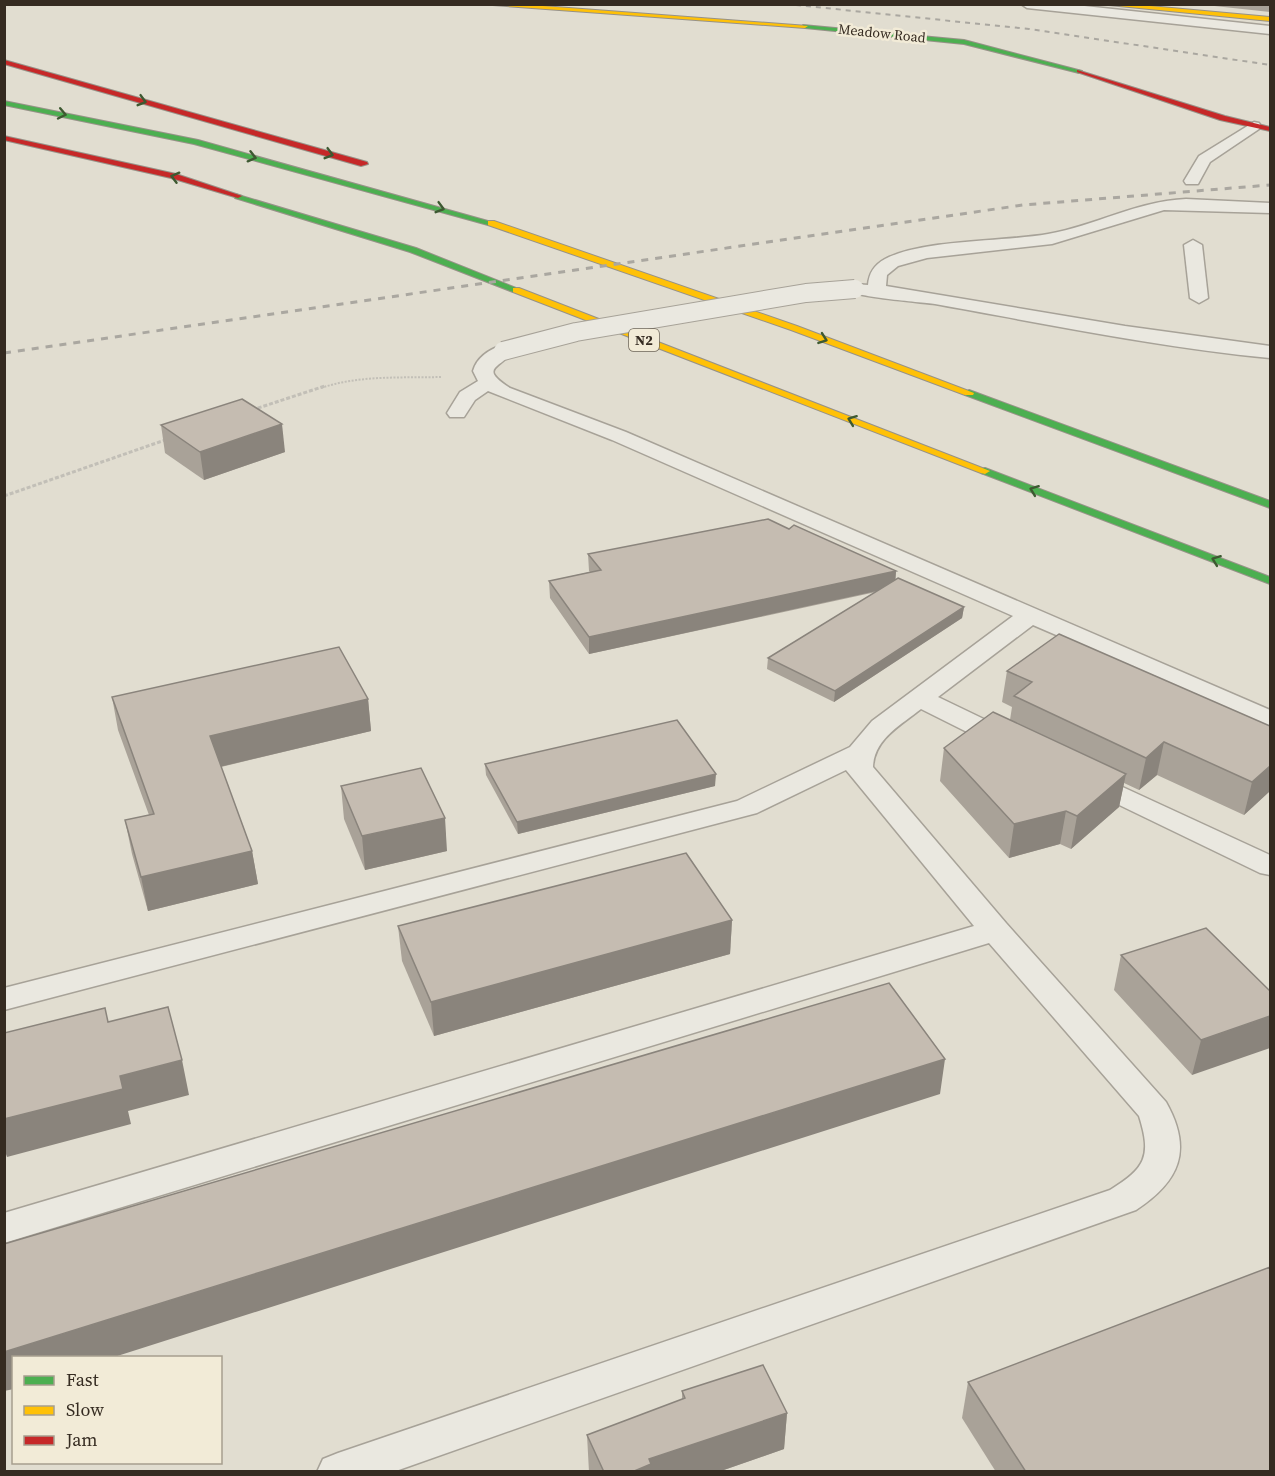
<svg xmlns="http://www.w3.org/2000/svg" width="1275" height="1476" viewBox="0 0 1275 1476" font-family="'Source Serif 4',serif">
  <rect width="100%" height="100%" fill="#e1ddd0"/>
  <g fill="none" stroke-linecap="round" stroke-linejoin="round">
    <!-- lane casing -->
    <g stroke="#a7a298" stroke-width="3">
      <g id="lane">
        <path d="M1021,4h45l204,22v8l-243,-26z"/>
        <path d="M1254,122l5,1 2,3 -2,3 -49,33 -12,22h-12l-2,-3 15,-25z"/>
        <path d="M1186,199l84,4v10l-106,-3 -112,34 -125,14 -29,8 -11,9 -1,11 239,40 145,20v12c-112,-11 -224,-34 -335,-54 -15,-2 -84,-7 -89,-15l9,-5 13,1c1,-12 6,-20 17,-26 38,-20 118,-17 163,-25 47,-8 89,-33 138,-35z"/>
        <path d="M1193,240l9,5 6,53 -9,5 -9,-5 -6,-53z"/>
        <path d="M503,345l10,6c-13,18 -35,16 -3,37l116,44 644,278v17l-237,-102 -95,72 79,38 4,6 -4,6 -10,2 -10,-2 -76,-38c-20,16 -47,30 -48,58l133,156 160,179c27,48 14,79 -30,108l-743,262h-76l6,-13 15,-6 772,-263c35,-22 42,-33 29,-74l-150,-173 -985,300v-30l970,-287 -128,-156 -89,43 -753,197v-22l733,-187 113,-54 22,-26 141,-105 -401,-176 -124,-49 -13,9 -11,17h-14l-3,-4 13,-21 18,-11 -5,-10c4,-14 17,-22 30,-26z"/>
        <path d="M1090,772l180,83v20l-10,-2 -180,-87 -4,-6 4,-6z"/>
      </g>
    </g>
    <!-- fast casing -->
    <g stroke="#979288" stroke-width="2">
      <g id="fast">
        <path d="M803,25l161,15 118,31 -3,2 -115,-29 -159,-16z"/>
        <path d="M4,101l194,39 297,83 -7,2 -294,-81 -190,-39z"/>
        <path d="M235,194l181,54 105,42 -8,2 -103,-40 -175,-54z"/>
        <path d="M969,390l301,111v7l-305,-113 -1,-2z"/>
        <path d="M985,468l285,109v7l-289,-111v-4z"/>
      </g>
    </g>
    <!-- slow casing -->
    <g stroke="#979288" stroke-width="2">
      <g id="slow">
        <path d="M479,4h37l292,22 -3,2z"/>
        <path d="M1099,4h29l142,13v4z"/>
        <path d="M488,221h6l303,105 177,67 -1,2h-8l-174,-65 -303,-105z"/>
        <path d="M513,288h6l471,183 -5,3 -4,-1 -468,-181z"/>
      </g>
    </g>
    <!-- jam casing -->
    <g stroke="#979288" stroke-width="2">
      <g id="jam">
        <path d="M4,60l363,102 1,2 -7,2 -357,-102z"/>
        <path d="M1077,70l148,46 45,11v4l-50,-11 -143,-48z"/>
        <path d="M4,136l172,38 66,22 -4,2 -67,-20 -167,-38z"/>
      </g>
    </g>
    <!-- path-far1 -->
    <path stroke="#c2bfb7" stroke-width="2" stroke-dasharray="2 1.5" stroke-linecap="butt" d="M321,388c38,-13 80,-10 120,-11"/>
    <!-- path -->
    <g stroke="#c2bfb7" stroke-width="3" stroke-dasharray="4 2" stroke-linecap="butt">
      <path d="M252,410l73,-24"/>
      <path d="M4,496l164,-57"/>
    </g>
    <!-- lane -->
    <use href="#lane" fill="#eae8e0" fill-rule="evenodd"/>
    <!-- fast -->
    <use href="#fast" fill="#4caf50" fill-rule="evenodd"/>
    <!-- slow -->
    <use href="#slow" fill="#ffc107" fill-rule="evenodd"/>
    <!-- jam -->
    <use href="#jam" fill="#c62828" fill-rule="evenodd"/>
    <!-- rail-far1 -->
    <path stroke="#aaa7a0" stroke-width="2" stroke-dasharray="5 5" stroke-linecap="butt" d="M786,4l243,25 241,36"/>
    <!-- rail -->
    <path stroke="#aaa7a0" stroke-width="3" stroke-dasharray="7 7" stroke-linecap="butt" d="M4,353l1019,-148 247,-20"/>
    <!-- lane-bridge casing -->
    <g stroke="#a7a298" stroke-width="20" stroke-linecap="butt">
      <path id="lane-bridge" d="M503,351l73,-19 230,-39 49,-4"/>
    </g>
    <!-- lane-bridge -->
    <use href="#lane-bridge" stroke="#eae8e0" stroke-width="18"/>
  </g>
  <!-- wall -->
  <g fill="#a9a298">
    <path d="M1196,4h74v8z"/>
    <path d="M161,425l124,27 -81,28 -39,-27z"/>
    <path d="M789,529l107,42 -1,9 69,27 -2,11 -128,84 -67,-33 1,-11 108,-66 -287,62 -39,-56 -1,-17 41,-9 -1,-1 -1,-17z"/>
    <path d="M1007,671l263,55v65l-26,24 -87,-40 -18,15 -15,-7 -5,24 -48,42 -11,-5 -51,14 -69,-77 4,-33 66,-28 2,-13 -10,-5z"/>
    <path d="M112,697l256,2 3,32 -150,36 31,84 6,33 -110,27 -16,-57 -7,-34 24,-5 -31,-85z"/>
    <path d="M485,764l230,22 -197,48 -32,-59z"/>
    <path d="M341,786l106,65 -82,19 -21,-51z"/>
    <path d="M732,920l-2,34 -296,82 -32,-75 -4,-35z"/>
    <path d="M1121,955l149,36 -78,84 -78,-85z"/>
    <path d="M968,1382l302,90h-274l-34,-54z"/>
    <path d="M682,1391l105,22 -3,36 -66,23h-129l-2,-37 95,-35z"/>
  </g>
  <!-- shaded-wall -->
  <g fill="#8a847c">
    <path d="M282,424l3,28 -81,28 -4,-28z"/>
    <path d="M896,571l-1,16 -306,67v-17z"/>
    <path d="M964,607l-2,11 -128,84 1,-11z"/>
    <path d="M368,699l3,32 -156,37 -5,-32z"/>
    <path d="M1164,742l-7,33 -18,15 7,-32z"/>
    <path d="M1270,766v25l-26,24 8,-33z"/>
    <path d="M716,774l-1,12 -197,48 -1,-12z"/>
    <path d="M1126,774l-7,33 -48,42 6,-33z"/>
    <path d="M1066,811l-6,33 -51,14 5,-34z"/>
    <path d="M445,818l2,33 -82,19 -3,-34z"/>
    <path d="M252,851l6,33 -110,27 -7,-34z"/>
    <path d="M732,920l-2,34 -296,82 -3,-34z"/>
    <path d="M1270,1016v32l-78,27 9,-35z"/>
    <path d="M945,1059l-5,35 -829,264h-97v31l-10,2v-39z"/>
    <path d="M182,1060l7,35 -61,16 3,13 -124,33 -3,-9v-29l116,-43z"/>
    <path d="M787,1413l-3,36 -66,23h-85l16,-13z"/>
  </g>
  <!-- building -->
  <g fill="#c5bcb1" stroke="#8a847c" stroke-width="1.5">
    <path d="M242,399l40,25 -82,28 -39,-27z"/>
    <path d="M768,519l21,10 5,-4 102,46 -307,66 -40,-56 52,-11 -13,-16z"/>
    <path d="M898,578l66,29 -129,84 -67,-33z"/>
    <path d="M1059,634l211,92v40l-18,16 -88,-40 -18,16 -132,-62 18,-14 -25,-11z"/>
    <path d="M339,647l29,52 -158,37 42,115 -111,26 -16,-57 29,-6 -42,-117z"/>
    <path d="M993,712l133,62 -49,42 -11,-5 -52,13 -70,-76z"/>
    <path d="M677,720l39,54 -199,48 -32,-58z"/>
    <path d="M421,768l24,50 -83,18 -21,-50z"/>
    <path d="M686,853l46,67 -301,82 -33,-76z"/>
    <path d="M1206,928l64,63v25l-69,24 -80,-85z"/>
    <path d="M889,983l56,76 -941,293v-108z"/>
    <path d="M168,1007l14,53 -62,16 3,13 -119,30v-86l101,-25 3,14z"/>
    <path d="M1270,1267v205h-244l-58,-90z"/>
    <path d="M763,1365l24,48 -138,46 2,5 -19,8h-28l-17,-37 98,-37 -3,-7z"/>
  </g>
  <!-- one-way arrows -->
  <defs><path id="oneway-chevron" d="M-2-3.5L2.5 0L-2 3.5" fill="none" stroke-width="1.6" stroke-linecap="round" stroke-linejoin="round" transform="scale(1.5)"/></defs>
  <g stroke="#3d5931">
    <use href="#oneway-chevron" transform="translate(142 101) rotate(16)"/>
    <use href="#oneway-chevron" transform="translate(62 114) rotate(12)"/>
    <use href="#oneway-chevron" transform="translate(329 154) rotate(16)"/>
    <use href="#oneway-chevron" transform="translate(252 157) rotate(15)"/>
    <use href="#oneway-chevron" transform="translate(175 177) rotate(-165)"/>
    <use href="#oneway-chevron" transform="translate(440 208) rotate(16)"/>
    <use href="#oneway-chevron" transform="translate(823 339) rotate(20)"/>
    <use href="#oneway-chevron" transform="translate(852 420) rotate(-159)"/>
    <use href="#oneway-chevron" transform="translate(1034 490) rotate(-159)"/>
    <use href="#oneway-chevron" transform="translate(1216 560) rotate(-159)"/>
  </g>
  <g text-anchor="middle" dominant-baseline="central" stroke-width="5" stroke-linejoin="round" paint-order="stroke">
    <!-- far-street labels -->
    <g font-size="14" fill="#352b21" stroke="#f2ebd7">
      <text transform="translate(882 33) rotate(6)">Meadow Road</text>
    </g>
    <!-- shield labels -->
    <rect fill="#f2ebd7" stroke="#6e6558" stroke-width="1.5" x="629" y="329" width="30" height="22" rx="4.5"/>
    <g font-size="14" font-weight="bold" fill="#352b21">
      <text x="644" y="340">N2</text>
    </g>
  </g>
  <!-- border -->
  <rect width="1275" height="1476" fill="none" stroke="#352b21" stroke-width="12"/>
  <!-- legend -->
  <rect x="12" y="1356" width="210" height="108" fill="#f2ebd7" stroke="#a69e8e" stroke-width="1.5"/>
  <rect x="24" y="1376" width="30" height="9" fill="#4caf50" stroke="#a69e8e" stroke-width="1.5"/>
  <text x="66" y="1386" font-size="18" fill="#352b21">Fast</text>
  <rect x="24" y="1406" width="30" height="9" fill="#ffc107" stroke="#a69e8e" stroke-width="1.5"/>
  <text x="66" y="1416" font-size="18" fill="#352b21">Slow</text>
  <rect x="24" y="1436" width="30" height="9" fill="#c62828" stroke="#a69e8e" stroke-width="1.5"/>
  <text x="66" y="1446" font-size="18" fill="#352b21">Jam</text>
</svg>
